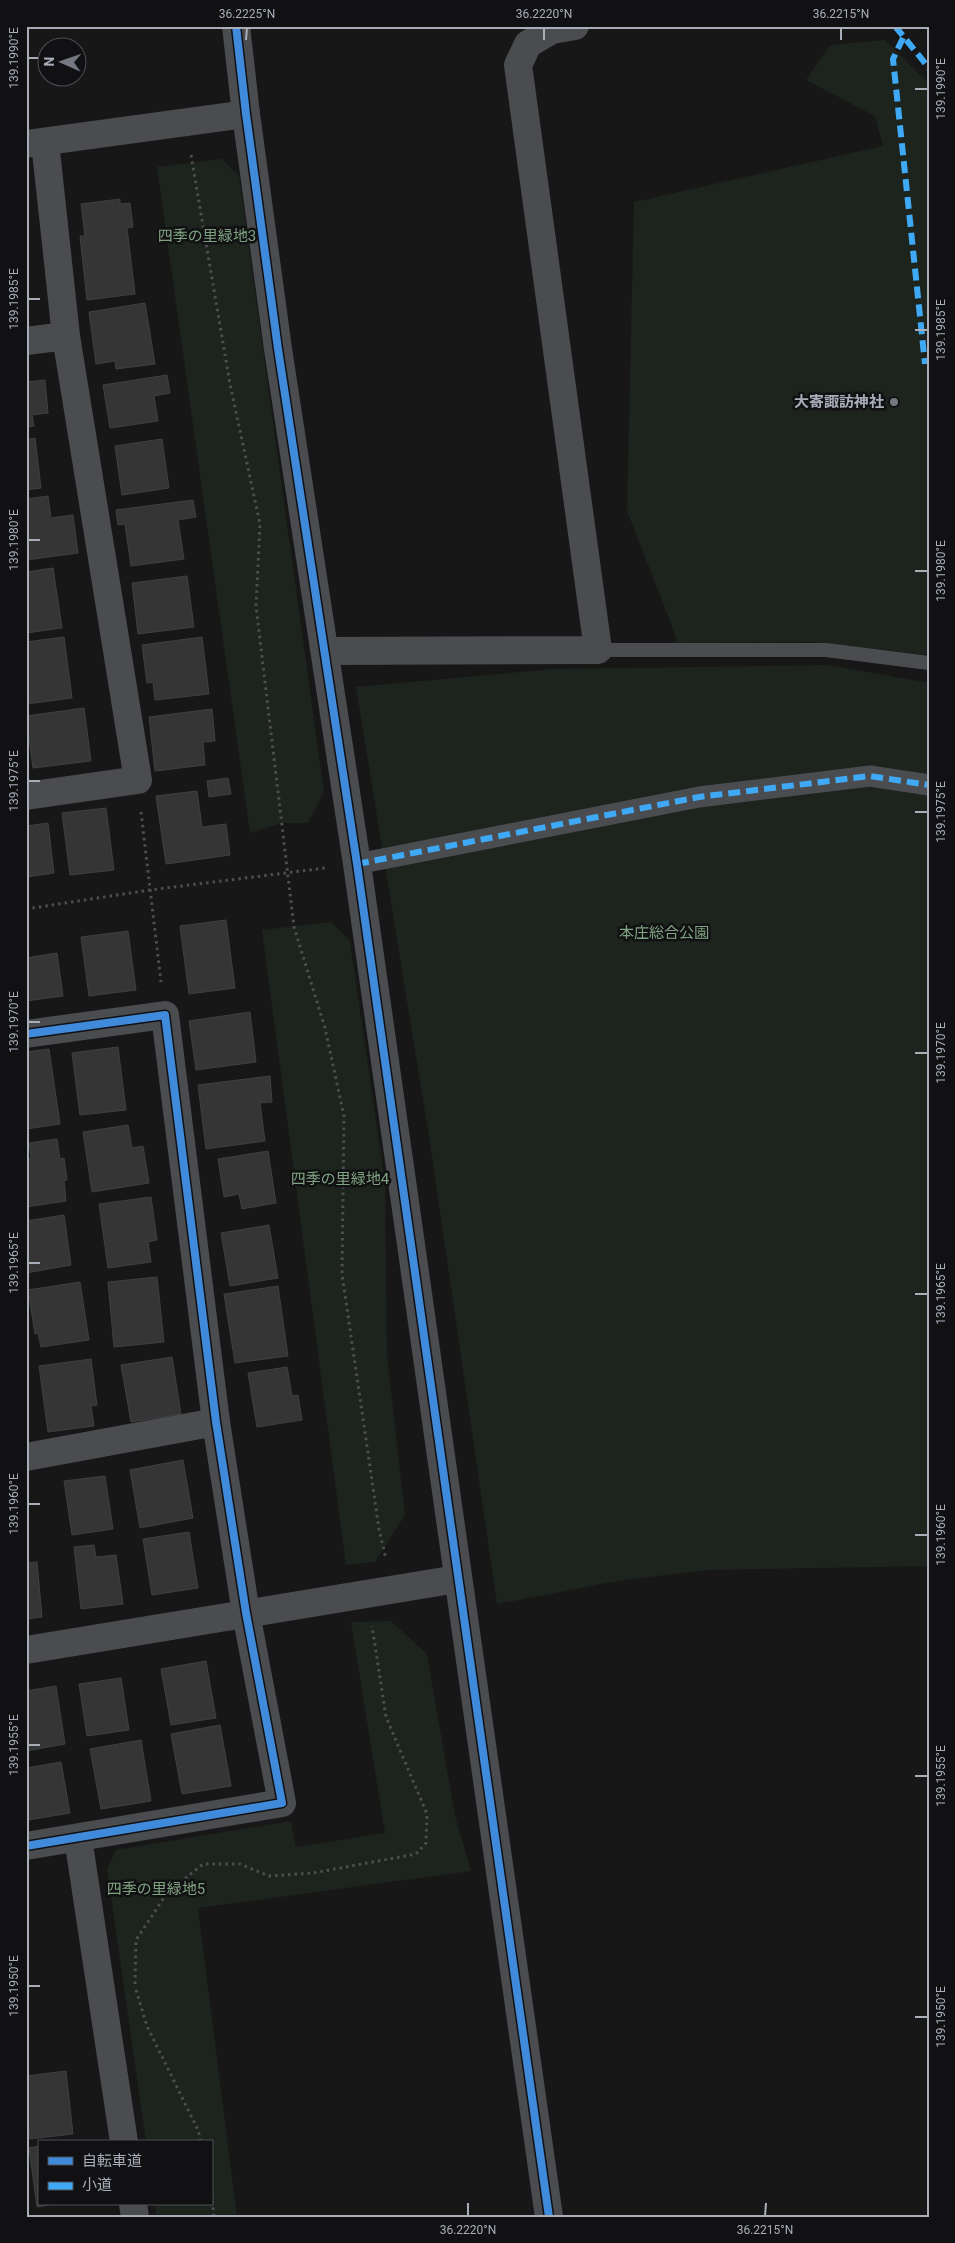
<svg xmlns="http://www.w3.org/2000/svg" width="955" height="2243" viewBox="0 0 955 2243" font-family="Roboto,'Noto Sans JP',sans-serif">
  <rect width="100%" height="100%" fill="#171717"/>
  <!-- green -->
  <g fill="#1d241e">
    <path d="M885,40l44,44v571l-116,-13 -136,1 -3,-12 -47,-120 7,-309 249,-56 -8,-30 -69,-36 24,-35z"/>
    <path d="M222,159l17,17 85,616 -16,31h-26l-32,10 -93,-666z"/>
    <path d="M828,665l101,18v883l-220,4 -86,10 -126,24 -67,-461 -74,-456 197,-18z"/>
    <path d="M331,922l19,19 35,242 2,172 18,160 -30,47 -29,3 -84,-635z"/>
    <path d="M391,1621l36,33 28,162 16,55 -273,37 39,309h-81l-1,-13h56v-62h-65l-39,-273 9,-19 175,-29 5,26 89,-14 -34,-211z"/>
  </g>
  <!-- building -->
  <g fill="#353536" stroke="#3f4043">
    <path d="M120,199v5l10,-1 3,24 -6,1 8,66 -48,6 -7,-64h5l-4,-32z"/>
    <path d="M145,303l10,61 -39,5 -1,-8 -19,3 -7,-52z"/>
    <path d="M26,371l1,11 18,-2 3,33 -16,2 2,11 -8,1z"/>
    <path d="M167,375l3,18 -16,3 4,25 -48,7 -7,-43z"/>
    <path d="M35,438l6,50 -15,2v-50z"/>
    <path d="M162,439l7,49 -47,7 -7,-49z"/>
    <path d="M48,496l3,22 22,-3 5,38 -52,7v-61z"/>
    <path d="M193,500l3,17 -18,3 6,39 -53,7 -6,-42 -7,1 -2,-15z"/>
    <path d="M53,568l9,60 -36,5v-61z"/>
    <path d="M187,576l7,51 -56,7 -6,-51z"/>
    <path d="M64,637l8,61 -46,6v-62z"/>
    <path d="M202,637l7,57 -54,6 -2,-18 -6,1 -5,-38z"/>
    <path d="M84,708l7,53 -58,7 -7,-52z"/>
    <path d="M212,709l3,32 -12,1 2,23 -50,6 -6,-54z"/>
    <path d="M228,778l3,16 -22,3 -2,-16z"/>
    <path d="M197,791l5,36 24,-3 4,31 -64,9 -10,-68z"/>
    <path d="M106,808l8,62 -44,5 -8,-62z"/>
    <path d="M48,823l6,50 -28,4v-51z"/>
    <path d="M226,920l9,68 -46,6 -9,-68z"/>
    <path d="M128,931l8,59 -47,6 -8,-59z"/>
    <path d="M57,953l6,43 -37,5v-43z"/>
    <path d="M250,1012l6,50 -60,8 -7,-49z"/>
    <path d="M118,1047l8,63 -46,5 -8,-62z"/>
    <path d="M49,1049l11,75 -34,5v-77z"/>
    <path d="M270,1076l2,26 -12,1 5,38 -59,8 -8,-64z"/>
    <path d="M128,1125l4,23 11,-2 6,37 -57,9 -9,-60z"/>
    <path d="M57,1139l3,20 4,-1 3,22 -3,1 2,20 -40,6v-48l5,-1 -2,-15z"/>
    <path d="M268,1151l8,52 -34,6 -3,-15 -15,3 -6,-38z"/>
    <path d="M151,1197l6,43 -9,2 3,20 -43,6 -9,-64z"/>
    <path d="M64,1215l7,50 -45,8v-52z"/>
    <path d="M269,1225l9,53 -48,8 -9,-53z"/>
    <path d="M157,1277l7,65 -50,5 -6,-65z"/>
    <path d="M80,1282l9,58 -48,7 -3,-14 -3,1 -7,-44z"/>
    <path d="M278,1286l10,70 -53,7 -11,-69z"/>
    <path d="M172,1357l9,57 -50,8 -10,-57z"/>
    <path d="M91,1359l6,46 -6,1 3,20 -46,6 -9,-66z"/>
    <path d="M287,1367l5,29 6,-1 4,25 -45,7 -9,-54z"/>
    <path d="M183,1460l10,58 -53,10 -10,-58z"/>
    <path d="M105,1476l8,53 -41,6 -8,-54z"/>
    <path d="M189,1532l9,56 -46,7 -9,-56z"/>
    <path d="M94,1545l2,12 20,-2 7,49 -42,5 -7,-62z"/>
    <path d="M37,1562l5,55 -16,2v-56z"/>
    <path d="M206,1661l10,57 -45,7 -10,-56z"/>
    <path d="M121,1678l8,52 -42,6 -8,-52z"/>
    <path d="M56,1686l9,58 -39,7v-60z"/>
    <path d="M220,1725l11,61 -49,8 -11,-60z"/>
    <path d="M141,1740l10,61 -50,8 -11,-60z"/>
    <path d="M61,1762l9,51 -42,7 -2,-52z"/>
    <path d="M66,2071l7,63 -43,5 -4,-29v-34z"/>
    <path d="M39,2146v58h16l-18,3 -8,-59z"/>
  </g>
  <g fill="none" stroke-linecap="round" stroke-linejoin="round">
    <!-- path -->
    <g stroke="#4d4e52" stroke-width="3" stroke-dasharray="2.5 4" stroke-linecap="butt">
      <path d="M191,155l39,229 30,140 -4,82 38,321 31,101 19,88 -2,158 37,255 7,30"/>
      <path d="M141,812l20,170"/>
      <path d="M26,909l124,-19 175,-22"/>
      <path d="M135,1984l1,-44 31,-47 36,-29h37l29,12 44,-3 103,-19 10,-11 1,-29 -41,-97 -14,-91"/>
      <path d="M136,1990l11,36 51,104 3,12"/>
      <path d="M211,2188l3,29"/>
    </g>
    <!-- service -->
    <path stroke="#4b4c50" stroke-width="14" d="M598,650h228l103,13"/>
    <!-- pedestrian -->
    <path stroke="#4b4c50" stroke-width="21" d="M357,864l342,-67 171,-21 59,9"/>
    <!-- minor -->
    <g stroke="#4b4c50" stroke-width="28">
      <path d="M26,341l40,-5"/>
      <path d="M325,651l273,-1 -80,-585 10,-21 24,-14 23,-4"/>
      <path d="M26,796l112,-16 -72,-444 -21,-194"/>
      <path d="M26,1034l139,-19 51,407 30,191 36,190 -256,43"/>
      <path d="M26,1457l190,-35"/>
      <path d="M78,1838l46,304"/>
      <path d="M133,2204l2,13"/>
    </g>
    <!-- tertiary -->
    <g stroke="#4b4c50" stroke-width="28">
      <path d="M236,26l10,88 32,235 79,515 192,1353"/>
      <path d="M26,144l220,-30"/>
      <path d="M26,1650l431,-71"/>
    </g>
    <!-- quiet -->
    <g stroke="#3fa9f5" stroke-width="6" stroke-dasharray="12 6" stroke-linecap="butt">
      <path d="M895,26l34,42"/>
      <path d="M903,38l-10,21 32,305"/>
      <path d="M357,864l342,-67 171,-21 59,9"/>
    </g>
    <!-- cycleway casing -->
    <g stroke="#111113" stroke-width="11">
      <g id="cycleway">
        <path d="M236,26l10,88 32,235 79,515 192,1353"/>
        <path d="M26,1034l139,-19 51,407 30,191 36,190 -256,43"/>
      </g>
    </g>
    <!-- cycleway -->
    <use href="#cycleway" stroke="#408adc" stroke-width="8"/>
  </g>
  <!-- ticks -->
  <path fill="none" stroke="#a8adb8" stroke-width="2" d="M246,40l1,-12M544,40v-12M841,40v-12M28,58h12M915,89h13M28,299h12M915,330h13M28,540h12M915,571h13M28,781h12M915,812h13M28,1022h12M915,1053h13M28,1263h12M915,1294h13M28,1504h12M915,1535h13M28,1745h12M915,1776h13M28,1986h12M915,2017h13M468,2216v-13M765,2216l1,-13"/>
  <!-- markers -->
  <circle fill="#757880" stroke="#111113" stroke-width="2" cx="894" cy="402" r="5"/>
  <g text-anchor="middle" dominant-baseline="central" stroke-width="5" stroke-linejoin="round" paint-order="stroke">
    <!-- park labels -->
    <g font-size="15" fill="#7fa381" stroke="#111113">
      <text x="207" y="236">四季の里緑地3</text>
      <text x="664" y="933">本庄総合公園</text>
      <text x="340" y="1179">四季の里緑地4</text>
      <text x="156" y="1889">四季の里緑地5</text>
    </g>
    <!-- poi labels -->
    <g font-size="15" font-weight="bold" fill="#a8adb8" stroke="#111113" text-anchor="end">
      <text x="884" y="402">大寄諏訪神社</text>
    </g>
  </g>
  <!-- border -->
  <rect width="955" height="2243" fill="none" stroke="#111113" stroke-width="55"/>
  <!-- legend -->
  <rect x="38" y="2140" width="175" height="65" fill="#111113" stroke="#4d4f55"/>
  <rect x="48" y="2157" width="25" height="8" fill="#408adc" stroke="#4d4f55"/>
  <text x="82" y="2166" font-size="15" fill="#a8adb8">自転車道</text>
  <rect x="48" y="2182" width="25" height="8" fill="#3fa9f5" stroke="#4d4f55"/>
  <text x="82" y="2190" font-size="15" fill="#a8adb8">小道</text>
  <!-- north arrow -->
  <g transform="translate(62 62) rotate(272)"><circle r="24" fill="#111113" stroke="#4d4f55"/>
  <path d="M0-4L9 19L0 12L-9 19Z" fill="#757880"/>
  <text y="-8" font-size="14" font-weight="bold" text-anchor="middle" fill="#a8adb8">N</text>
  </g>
  <rect x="28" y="28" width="900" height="2188" fill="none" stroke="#a8adb8" stroke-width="2"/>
  <g font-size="12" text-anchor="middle" fill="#a8adb8">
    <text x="247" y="18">36.2225°N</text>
    <text x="544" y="18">36.2220°N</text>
    <text x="841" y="18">36.2215°N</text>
    <text transform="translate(14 58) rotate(-90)" y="4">139.1990°E</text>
    <text transform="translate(941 89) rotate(-90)" y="4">139.1990°E</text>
    <text transform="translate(14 299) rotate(-90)" y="4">139.1985°E</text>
    <text transform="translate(941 330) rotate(-90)" y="4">139.1985°E</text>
    <text transform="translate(14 540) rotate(-90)" y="4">139.1980°E</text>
    <text transform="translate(941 571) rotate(-90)" y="4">139.1980°E</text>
    <text transform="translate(14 781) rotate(-90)" y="4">139.1975°E</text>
    <text transform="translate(941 812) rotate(-90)" y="4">139.1975°E</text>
    <text transform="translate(14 1022) rotate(-90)" y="4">139.1970°E</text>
    <text transform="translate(941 1053) rotate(-90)" y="4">139.1970°E</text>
    <text transform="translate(14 1263) rotate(-90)" y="4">139.1965°E</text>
    <text transform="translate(941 1294) rotate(-90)" y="4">139.1965°E</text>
    <text transform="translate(14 1504) rotate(-90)" y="4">139.1960°E</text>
    <text transform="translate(941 1535) rotate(-90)" y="4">139.1960°E</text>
    <text transform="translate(14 1745) rotate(-90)" y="4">139.1955°E</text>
    <text transform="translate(941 1776) rotate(-90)" y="4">139.1955°E</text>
    <text transform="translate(14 1986) rotate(-90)" y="4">139.1950°E</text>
    <text transform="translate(941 2017) rotate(-90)" y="4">139.1950°E</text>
    <text x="468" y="2234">36.2220°N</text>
    <text x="765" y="2234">36.2215°N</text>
  </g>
</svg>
